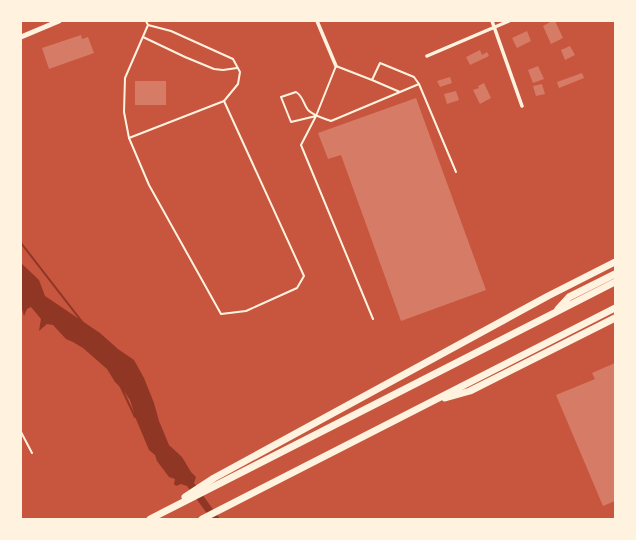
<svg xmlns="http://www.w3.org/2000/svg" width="636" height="540" viewBox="0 0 636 540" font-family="Signika,sans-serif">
  <rect width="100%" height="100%" fill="#c8553d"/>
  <!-- water -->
  <path fill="#8f3625" d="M21,263l18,17 6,16 55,37 18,16 16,11 10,18 10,25 5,18 10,24 13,12 9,15 5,5 -2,6 26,36h-9l-24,-33 -6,-2 -5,2 -2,-2 1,-5 -6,-2 -12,-16 -2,-6 -6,-5 -13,-31 -6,-19 -7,-10 -8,-8 -8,-13 -24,-21 -10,-6 -7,-3 -13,-14 -6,-1 -8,7 2,-12 -10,-12 -4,2 -3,7 -3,-10z"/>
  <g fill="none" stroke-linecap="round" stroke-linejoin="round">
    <!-- stream -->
    <g stroke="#8f3625" stroke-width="2">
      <path d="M21,243l62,80"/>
      <path d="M120,385l15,32"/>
    </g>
  </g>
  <!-- building -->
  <g fill="#d67c66">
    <path d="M552,21h3l8,17 -12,6 -8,-18z"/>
    <path d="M527,31l4,10 -14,7 -5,-10z"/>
    <path d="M81,35l1,4 6,-2 6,16 -45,16 -7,-21z"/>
    <path d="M570,46l5,9 -10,5 -4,-10z"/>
    <path d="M480,50l2,5 5,-3 2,4 -19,9 -4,-8z"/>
    <path d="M538,66l6,13 -11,4 -5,-13z"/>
    <path d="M582,73l2,5 -25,10 -2,-6z"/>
    <path d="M450,77l2,6 -12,4 -3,-6z"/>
    <rect x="135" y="81" width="31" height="24"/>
    <path d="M484,83l7,15 -11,6 -7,-14 6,-2 -1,-2z"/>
    <path d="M542,84l3,10 -9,2 -3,-10z"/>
    <path d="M456,91l3,9 -12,4 -3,-10z"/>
    <path d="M416,98l70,192 -85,31 -60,-166 -13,4 -10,-26z"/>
    <path d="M615,363v138l-12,5 -47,-111 39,-16 -3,-6z"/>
  </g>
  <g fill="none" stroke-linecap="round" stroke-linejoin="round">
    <!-- service -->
    <g stroke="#fff3e0" stroke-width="2">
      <path d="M146,21l2,4 23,6 62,28 7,13 -2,12 -14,17 -95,37 -5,-26 1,-34 23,-53"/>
      <path d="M143,37l42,20 29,12 9,1 14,-2"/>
      <path d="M372,80l8,-17 34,14 5,7"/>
      <path d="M400,92l19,-8 37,88"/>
      <path d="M316,116l-25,6 -10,-25 15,-5c7,4 7,11 12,18 6,6 15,8 23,11l69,-29 -28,-12 -36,-14 -20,50 -15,29 72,174"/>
      <path d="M129,138l20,47 72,129 25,-3 51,-23 7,-12 -80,-175"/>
      <path d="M21,432l11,21"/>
    </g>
    <!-- minor -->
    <g stroke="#fff3e0" stroke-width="3.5">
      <path d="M317,21l19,45"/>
      <path d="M492,21l30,85"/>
      <path d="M427,56l82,-35"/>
    </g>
    <!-- secondary -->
    <path stroke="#fff3e0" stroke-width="5" d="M21,37l38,-16"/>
    <!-- motorway -->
    <g stroke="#fff3e0" stroke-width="7">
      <path d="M558,309l11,-12 46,-23"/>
      <path d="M445,398l25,-7 145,-73"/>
      <path d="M185,497l29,-19 334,-182 67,-34"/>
      <path d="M150,519l465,-237"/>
      <path d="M202,519l413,-211"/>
    </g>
  </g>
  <!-- border -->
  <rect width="636" height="540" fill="none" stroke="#fff3e0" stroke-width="44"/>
</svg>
